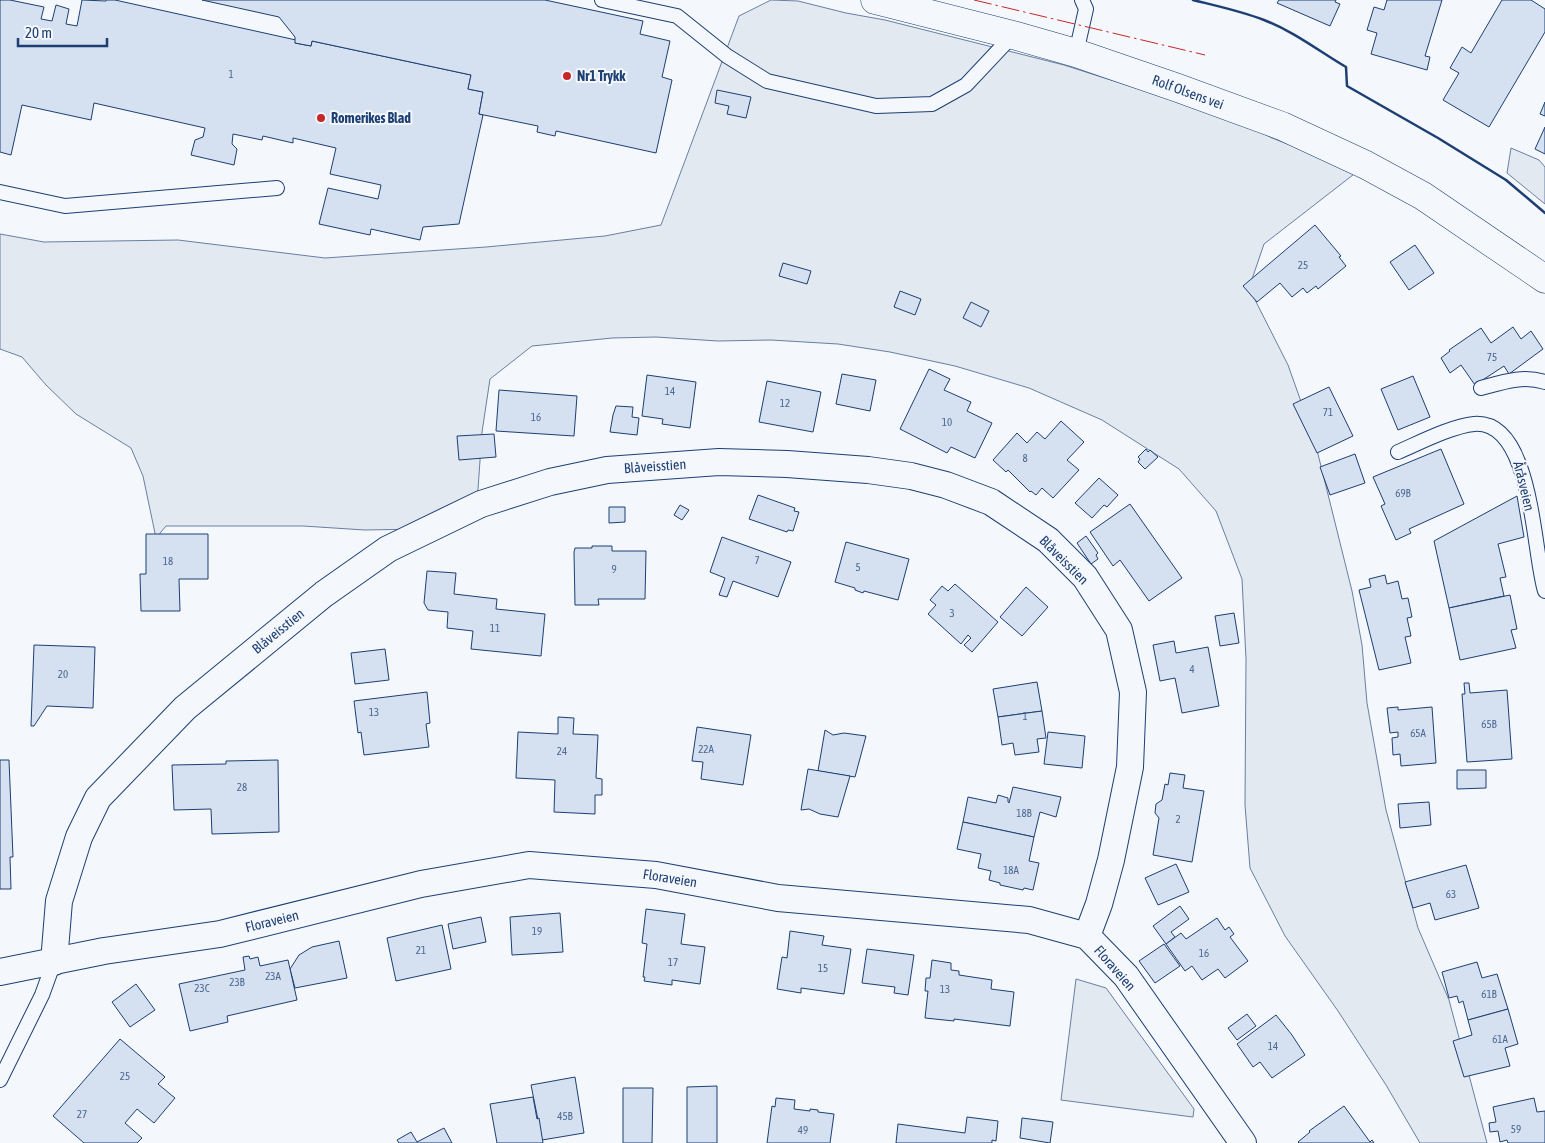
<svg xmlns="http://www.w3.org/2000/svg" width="1545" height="1143" viewBox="0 0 1545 1143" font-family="'Asap Condensed',sans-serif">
  <rect width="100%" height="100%" fill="#f4f7fb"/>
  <!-- green -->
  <g fill="#e3e9f0" stroke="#687fa3">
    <path d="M771,0l27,1 48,12 39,7 179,45 78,25 35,7 35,11 60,30 86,33 -94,73 -15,44 39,77 26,73 38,153 10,54 5,58 19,107 32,118 31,72 38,143h-67l-34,-58 -48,-74 -53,-75 -35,-68 -5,-63 1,-146 -4,-80 -26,-68 -37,-42 -77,-49 -73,-32 -74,-22 -65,-14 -52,-8 -67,-4 -53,1 -62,-4 -44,1 -80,8 -42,33 -8,53 -4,57 -6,26 -54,14 -53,1 -62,-4h-137l-10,12 -13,-62 -12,-28 -55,-34 -30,-29 -24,-28 -22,-8v-115l44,8 134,-2 147,18 161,-11 119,-11 56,-11 78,-209z"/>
    <path d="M1511,148l28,12 6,7v37l-38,-31z"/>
    <path d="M1076,979l30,9 88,121 -1,8 -132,-17z"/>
  </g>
  <!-- building -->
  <g fill="#d5e0f0" stroke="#1d3f73">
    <path d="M0,0h10l34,7 -3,12 11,2 4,-16 13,4 -3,15 11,2 5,-26 24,1v-1h9l181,40 -1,3 16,3 1,-5 159,34 -3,14 15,3 -4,22 4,1 -24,109 -36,3 -3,13 -49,-11 -1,6 -51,-11 9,-36 50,11 3,-14 -51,-11 6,-26 -43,-10v5l-30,-7 -1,4 -29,-6 -1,10 5,5 -3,16 -43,-10 4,-15 8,-3 2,-9 -111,-25 -3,17 -69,-15 -11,50 -11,-3z"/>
    <path d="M202,0h343l98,21 -3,13 30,7 -8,36 10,3 -16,73 -100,-22 -1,5 -18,-4 1,-6 -59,-12 4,-22 -15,-3 3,-14 -159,-34 -1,5 -16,-3v-6l-16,-20z"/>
    <path d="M1279,0h57l-1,2 5,2 -10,22 -53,-23z"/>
    <path d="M1387,0h55l-17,56 5,1 -3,13 -56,-16 6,-21 -10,-3 7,-23 10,3z"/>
    <path d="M1502,0h29l14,9v23l-56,95 -46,-27 16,-27 -9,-5 12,-21 9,6z"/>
    <path d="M717,90l34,7 -5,21 -19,-4 2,-8 -14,-3z"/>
    <path d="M1545,102v14l-5,-2z"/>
    <path d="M1545,127v27l-10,-5z"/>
    <path d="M1315,225l26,31 -2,1 7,9 -28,23 -2,-3 -9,7 -4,-5 -11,9 -12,-14 -23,19 -14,-16z"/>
    <path d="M1415,245l19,28 -25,17 -19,-28z"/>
    <path d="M783,263l28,8 -4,13 -28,-8z"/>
    <path d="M900,291l21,8 -6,16 -21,-8z"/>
    <path d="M971,302l18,9 -8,16 -18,-9z"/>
    <path d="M1513,327l8,12 10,-8 12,18 -34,25 -5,-8 -29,19 -14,-20 -11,8 -9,-15 9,-7 -1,-1 32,-22 10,15z"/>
    <path d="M929,369l21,10 -6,11 27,12 -4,9 25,12 -17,35 -24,-11 -4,6 -47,-24z"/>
    <path d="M842,374l34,6 -6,31 -34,-7z"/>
    <path d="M647,375l49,7 -6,46 -28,-4 1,-5 -21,-3z"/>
    <path d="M1413,376l17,41 -32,13 -17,-41z"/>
    <path d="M767,381l54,11 -8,40 -54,-10z"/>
    <path d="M1329,387l24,49 -36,17 -24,-49z"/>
    <path d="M499,390l78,6 -3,40 -78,-5z"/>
    <path d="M616,406l17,1 -1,10 7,1 -2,17 -27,-3 3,-17z"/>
    <path d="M1061,421l23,21 -17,18 12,10 -26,28 -11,-10 -6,7 -5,-4 -1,1 -22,-22 -2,2 -13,-12 24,-27 10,10 10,-11 8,7z"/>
    <path d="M494,434l2,23 -37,3 -2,-24z"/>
    <path d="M1146,449l2,3 2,-2 8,7 -13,12 -7,-7 2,-3 -2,-2z"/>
    <path d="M1441,449l23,55 -55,25 2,4 -15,7 -15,-34 4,-2 -12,-27z"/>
    <path d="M1355,454l10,29 -35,12 -10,-28z"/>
    <path d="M1099,478l19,17 -11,12 -3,-2 -12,13 -17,-15z"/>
    <path d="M758,495l37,13 -1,3 5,1 -6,19 -5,-1 -1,2 -38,-13z"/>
    <path d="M1517,496l7,41 -26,7 8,33 -6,1 4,18 -55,12 -15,-67z"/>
    <path d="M1130,504l52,74 -33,23 -29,-41 -7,6 -23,-34z"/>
    <path d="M680,505l9,5 -7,10 -8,-5z"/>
    <path d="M609,507h16v15l-16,1z"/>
    <path d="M146,534h62v45h-29l1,32h-39l-1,-37h6z"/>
    <path d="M1086,536l12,17 -2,2 2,4 -7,5 -14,-21z"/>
    <path d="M722,537l69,25 -13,35 -45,-16 -6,16 -8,-2 6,-17 -15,-6z"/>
    <path d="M846,542l63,17 -11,41 -34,-9 -1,2 -8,-3v-2l-20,-6z"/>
    <path d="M592,546h20v5h34l-1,48h-47l1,6h-24l-1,-53 1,-4h17z"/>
    <path d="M427,571l29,2 -2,21 43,5 -1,10 49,5 -4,42 -70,-7 2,-18 -26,-3 1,-16 -20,-2 -4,-7z"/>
    <path d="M1385,575l2,9 11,-3 4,18 6,-1 4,19 -5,1 4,18 -6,1 6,26 -32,7 -20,-80 12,-3 -2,-8z"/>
    <path d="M955,584l43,38 -26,30 -8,-7 7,-7 -3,-3 -7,9 -33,-30 8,-9 -6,-5 12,-14 6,5z"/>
    <path d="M1026,587l22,20 -26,29 -22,-19z"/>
    <path d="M1510,595l7,34 -6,1 5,18 -56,12 -11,-52z"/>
    <path d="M1234,613l5,30 -19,3 -5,-30z"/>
    <path d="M1174,641l2,12 32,-6 11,59 -37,7 -7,-35 -15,3 -7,-36z"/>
    <path d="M34,645l61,2 -2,61 -46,-2 -13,20h-3z"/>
    <path d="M385,649l4,31 -34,4 -4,-31z"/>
    <path d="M1037,682l5,29 -44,6 -5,-28z"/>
    <path d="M1464,683h5l1,10 37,-3 5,69 -45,3 -5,-68h3z"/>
    <path d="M427,692l3,31 -4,1 3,23 -65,8 -3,-23 -3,1 -4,-32z"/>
    <path d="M1398,707v3l34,-3 4,56 -35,3 -1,-12 -7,1 -1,-17 6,-1v-5l-8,1 -3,-25z"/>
    <path d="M1042,711l4,27 -9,1 2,13 -24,3 -2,-12 -11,2 -4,-28z"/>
    <path d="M558,717l16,1 -1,16 25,1 -2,43 6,1v16h-7v19l-41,-2 1,-32 -39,-2 2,-46 40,2z"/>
    <path d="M697,727l54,8 -8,50 -42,-6 2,-17 -11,-1z"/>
    <path d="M825,730l8,5 11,-2 22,3 -11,41 -37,-6z"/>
    <path d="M1048,732l37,4 -3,32 -38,-4z"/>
    <path d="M0,760h9l4,97h-3l1,32h-11z"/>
    <path d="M278,760l1,72 -67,2 -1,-25 -37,1 -2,-45 54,-1v-3z"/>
    <path d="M808,769l42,7 -12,41 -18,-3 -11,-5 -8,1z"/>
    <path d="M1457,770h29v18l-29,1z"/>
    <path d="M1170,773l15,2 -2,13 21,3 -12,71 -39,-7 6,-37 -4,-5 1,-9 6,-4 3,-16 3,1z"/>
    <path d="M1013,787l48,10 -5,20 -16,-5 -6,25 -71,-15 5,-25 28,6 2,-8 10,3v4l1,1z"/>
    <path d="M1429,802l2,23 -31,3 -2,-24z"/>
    <path d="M963,822l71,15 -5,24 10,2 -6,27 -9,-2 -1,2 -23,-5v-2l-11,-3 2,-9 -13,-3 3,-14 -24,-5z"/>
    <path d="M1176,864l13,28 -31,13 -13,-27z"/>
    <path d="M1466,865l13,43 -44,12 -5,-17 -17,5 -8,-26z"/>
    <path d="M1180,906l9,13 -18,13 4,5 -9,7 -13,-18z"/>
    <path d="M646,909l39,5 -4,30 24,3 -5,37 -28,-4v5l-28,-4 1,-4h-2l4,-33 -5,-1z"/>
    <path d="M560,913l3,39 -51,3 -2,-38z"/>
    <path d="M481,917l5,25 -33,7 -5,-25z"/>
    <path d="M1217,918l8,12 4,-3 5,7 -4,3 18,24 -23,17 -7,-9 -16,11 -10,-14 -7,5 -19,-27 15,-11 5,6z"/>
    <path d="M442,925l9,44 -55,12 -9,-43z"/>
    <path d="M790,931l34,5 -2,9 29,4 -7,45 -43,-6v5l-24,-4 5,-32 5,1z"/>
    <path d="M339,941l8,37 -52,10 -5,-19 9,-14 13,-8z"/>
    <path d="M1164,944l16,22 -25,17 -16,-22z"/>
    <path d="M867,949l47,6 -6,40 -14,-2 1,-6 -33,-4z"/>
    <path d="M249,956l1,3 8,-2 2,9 28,-6 9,40 -70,16 1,6 -38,9 -11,-47 66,-14 -2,-13z"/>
    <path d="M932,960l19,3v7l8,1v4l33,5 -1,9 23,3 -4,34 -56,-7v2l-29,-3 3,-27h-3l1,-13h4z"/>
    <path d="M1477,962l5,16 15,-4 11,35 -40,11 -5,-19 -4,2 -2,-7 -8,2 -7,-26z"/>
    <path d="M136,984l19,26 -25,17 -18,-25z"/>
    <path d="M1508,1009l10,35 -13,4 5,18 -46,11 -11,-36 19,-6 -4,-15z"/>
    <path d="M1247,1014l9,12 -19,14 -9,-12z"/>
    <path d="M1276,1015l16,20 13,20 -33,23 -12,-16 -7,5 -16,-23z"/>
    <path d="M120,1039l45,38 -7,7 17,14 -21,25 -17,-14 -12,14 17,15 -5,5h-53l-31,-27z"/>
    <path d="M575,1077l9,56 -42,7 -11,-55z"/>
    <path d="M717,1086v57h-30v-56z"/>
    <path d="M623,1088h30l-1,55h-29z"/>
    <path d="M533,1097l4,22 2,-1 4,25h-46l-7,-39z"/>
    <path d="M776,1098l19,2 -1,9 16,2v-2l8,1v2l16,2 -4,29h-63l5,-37 3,1z"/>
    <path d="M1534,1098l3,14 8,-1v32h-37l-1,-3 -7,2 -2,-11 -8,1 -1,-9 7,-1 -3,-15z"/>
    <path d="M1344,1106l26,36 2,-2 2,3h-75l-1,-1 12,-10 -1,-1z"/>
    <path d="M967,1117l31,4 -2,20 -4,-1v3h-96l2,-19 67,9z"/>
    <path d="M1022,1118l31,4 -3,21 -30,-5z"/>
    <path d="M444,1128l8,15h-53l-2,-3 14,-8 6,10z"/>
  </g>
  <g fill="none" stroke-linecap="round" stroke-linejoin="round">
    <!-- lane casing -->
    <g stroke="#1d3f73" stroke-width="16">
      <g id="lane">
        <path d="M602,0l75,16 50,40 40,25 109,25 56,-2 34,-19 47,-50"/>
        <path d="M1076,53l10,-44 -4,-9"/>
        <path d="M0,192l65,14 212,-18"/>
        <path d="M1481,388c22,-6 42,-13 64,-6"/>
        <path d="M1398,452c21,-9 54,-26 76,-28 59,-5 59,129 71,167"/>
        <path d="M0,1080l42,-85 12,-33"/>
      </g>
    </g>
    <!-- street casing -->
    <g stroke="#1d3f73" stroke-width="28">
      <g id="street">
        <path d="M54,962l5,-61 20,-64 19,-39 87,-90 139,-114 64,-45 93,-45 69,-22 57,-12 112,-8 68,2 81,6 43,6 35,9 45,17 57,38 37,37 34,53 14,62 -3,75 -19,93 -12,44 -12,32"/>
        <path d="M0,972l104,-21 116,-17 201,-50 108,-19 127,10 122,23 251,22 58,16 39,40 117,167"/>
      </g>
    </g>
    <!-- secondary casing -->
    <g stroke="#1d3f73" stroke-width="29">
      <path id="secondary" d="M875,0l138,35 63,18 102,35 104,38 84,39 57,31 122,83"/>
    </g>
    <!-- lane -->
    <use href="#lane" stroke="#f4f7fb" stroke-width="14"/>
    <!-- street -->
    <use href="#street" stroke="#f4f7fb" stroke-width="26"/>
    <!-- secondary -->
    <use href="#secondary" stroke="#f4f7fb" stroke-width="28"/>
    <!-- wall -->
    <path stroke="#1d3f73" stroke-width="2.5" d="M1193,0c24,6 48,11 71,20 29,11 55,31 82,47l1,19 91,52 68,42 39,33"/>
    <!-- power -->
    <path stroke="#c62828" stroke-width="1" stroke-dasharray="18 4 2.5 4" stroke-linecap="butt" d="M974,0l231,55"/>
  </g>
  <!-- markers -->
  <g fill="#c62828" stroke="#f4f7fb" stroke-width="2">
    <circle cx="567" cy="76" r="5"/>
    <circle cx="321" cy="118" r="5"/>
  </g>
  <g text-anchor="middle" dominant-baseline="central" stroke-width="4" stroke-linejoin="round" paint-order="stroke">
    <!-- number labels -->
    <g font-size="11" fill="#4b6792">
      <text x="231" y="74">1</text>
      <text x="1303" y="265">25</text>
      <text x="1492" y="357">75</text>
      <text x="670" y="391">14</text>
      <text x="785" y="403">12</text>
      <text x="1328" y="412">71</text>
      <text x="536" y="417">16</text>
      <text x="947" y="422">10</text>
      <text x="1025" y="458">8</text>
      <text x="1403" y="493">69B</text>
      <text x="757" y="560">7</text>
      <text x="168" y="561">18</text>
      <text x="858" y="567">5</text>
      <text x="614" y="569">9</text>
      <text x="952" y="613">3</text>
      <text x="495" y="628">11</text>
      <text x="1192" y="669">4</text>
      <text x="63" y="674">20</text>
      <text x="374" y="712">13</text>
      <text x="1025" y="716">1</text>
      <text x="1489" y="724">65B</text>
      <text x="1418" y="733">65A</text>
      <text x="706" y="749">22A</text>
      <text x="562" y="751">24</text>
      <text x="242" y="787">28</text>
      <text x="1024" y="813">18B</text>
      <text x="1178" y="819">2</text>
      <text x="1011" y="870">18A</text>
      <text x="1451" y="894">63</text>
      <text x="537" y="931">19</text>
      <text x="421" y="950">21</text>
      <text x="1204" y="953">16</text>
      <text x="673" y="962">17</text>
      <text x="823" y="968">15</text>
      <text x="273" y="976">23A</text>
      <text x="237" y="982">23B</text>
      <text x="202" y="988">23C</text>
      <text x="945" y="989">13</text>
      <text x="1489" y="994">61B</text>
      <text x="1500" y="1039">61A</text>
      <text x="1273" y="1046">14</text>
      <text x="125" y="1076">25</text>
      <text x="82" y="1114">27</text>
      <text x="565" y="1116">45B</text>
      <text x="1516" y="1129">59</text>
      <text x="803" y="1130">49</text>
    </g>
    <!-- poi labels -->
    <g font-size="14" font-weight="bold" fill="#1d3f73" stroke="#f4f7fb" text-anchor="start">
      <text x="577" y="76">Nr1 Trykk</text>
      <text x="331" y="118">Romerikes Blad</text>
    </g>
    <!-- street labels -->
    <g font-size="14" fill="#1d3f73" stroke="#f4f7fb">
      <text transform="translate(1188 92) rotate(20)">Rolf Olsens vei</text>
      <text transform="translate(655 466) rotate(-4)">Blåveisstien</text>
      <text transform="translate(1524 486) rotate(76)">Åråsveien</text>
      <text transform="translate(1064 560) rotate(45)">Blåveisstien</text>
      <text transform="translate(278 631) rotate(-39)">Blåveisstien</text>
      <text transform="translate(670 878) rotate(9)">Floraveien</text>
      <text transform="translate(272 921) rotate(-14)">Floraveien</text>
      <text transform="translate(1115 968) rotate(49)">Floraveien</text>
    </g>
  </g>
  <!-- scale -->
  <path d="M18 38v8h89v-8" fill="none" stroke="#1d3f73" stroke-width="2.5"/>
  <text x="25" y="38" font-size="15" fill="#1d3f73" stroke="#f4f7fb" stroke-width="4" paint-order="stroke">20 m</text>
</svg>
